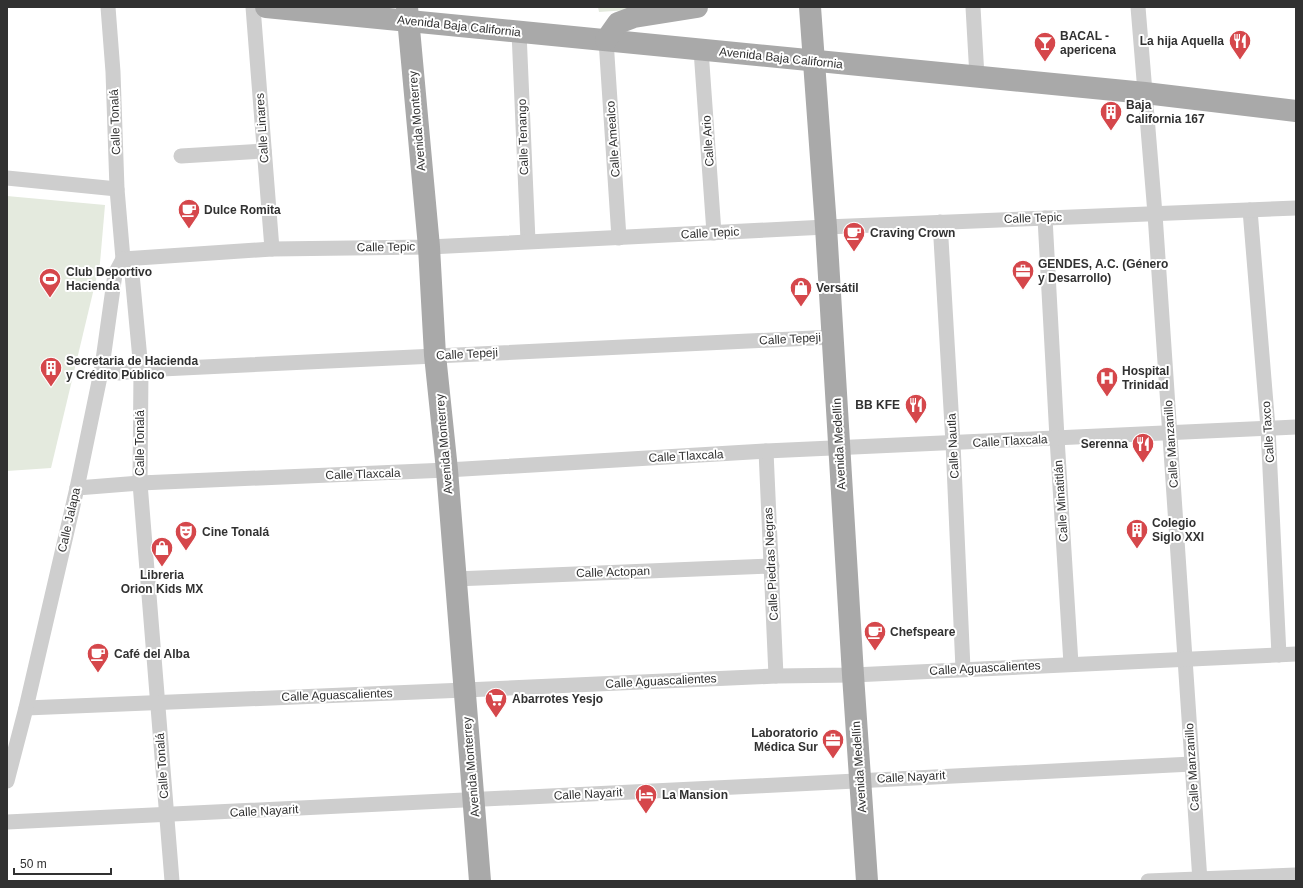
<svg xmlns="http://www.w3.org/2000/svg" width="1303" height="888" viewBox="0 0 1303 888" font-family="Helvetica,sans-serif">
  <rect width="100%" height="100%" fill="#fff"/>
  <!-- garden -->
  <g fill="#e4eade">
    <path d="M598,7h74l-73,5z"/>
    <path d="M7,196l98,9 -5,58 -49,205 -44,3z"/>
  </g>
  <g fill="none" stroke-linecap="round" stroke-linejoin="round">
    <!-- minor -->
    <g stroke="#cecece" stroke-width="15">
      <path d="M108,7l5,65 4,117 6,70 9,15 9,96 -1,113 32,398"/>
      <path d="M253,7l19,242"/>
      <path d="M973,7l4,70"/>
      <path d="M1138,7l17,207 45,667"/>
      <path d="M519,32l9,209"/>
      <path d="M606,40l13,198"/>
      <path d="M701,50l13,183"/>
      <path d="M181,156l83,-5"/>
      <path d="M7,178l110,11"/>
      <path d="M1250,210l18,218 11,227"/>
      <path d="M1045,218l12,220 14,226"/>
      <path d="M940,222l13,221 10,226"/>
      <path d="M123,259l149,-10 157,-2 397,-20 470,-19"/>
      <path d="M102,367l17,6 22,-3 692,-33"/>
      <path d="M766,451l10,225"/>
      <path d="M77,488l63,-5 307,-13 319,-19 530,-24"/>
      <path d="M455,579l317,-13"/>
      <path d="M26,708l439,-18 311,-14 77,-1 443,-21"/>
      <path d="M7,781l19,-73 51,-220 25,-121 13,-93 8,-15"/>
      <path d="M7,822c395,-16 790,-39 1185,-58"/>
      <path d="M1148,881l148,-6"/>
    </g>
    <!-- primary -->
    <g stroke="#a9a9a9" stroke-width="22">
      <path d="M266,7l879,86 151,18"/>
      <path d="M407,7l22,240 6,108 12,115 33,411"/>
      <path d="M810,7l16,220 27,448 14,206"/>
      <path d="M606,40l12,-17 16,-6 63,-10"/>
    </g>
  </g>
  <!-- icons -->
  <defs>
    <g id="restaurant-pin" transform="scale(1.15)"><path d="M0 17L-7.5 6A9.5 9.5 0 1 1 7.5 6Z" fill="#d5474b" stroke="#fff"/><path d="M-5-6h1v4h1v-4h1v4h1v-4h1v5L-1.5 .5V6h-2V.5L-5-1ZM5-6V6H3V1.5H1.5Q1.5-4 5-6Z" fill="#fff"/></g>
    <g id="bar-pin" transform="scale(1.15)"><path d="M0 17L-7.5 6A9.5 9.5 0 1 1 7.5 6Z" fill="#d5474b" stroke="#fff"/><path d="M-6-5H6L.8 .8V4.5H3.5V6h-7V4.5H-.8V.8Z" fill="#fff"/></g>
    <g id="building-pin" transform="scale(1.15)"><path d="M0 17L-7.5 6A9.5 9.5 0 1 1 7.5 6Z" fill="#d5474b" stroke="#fff"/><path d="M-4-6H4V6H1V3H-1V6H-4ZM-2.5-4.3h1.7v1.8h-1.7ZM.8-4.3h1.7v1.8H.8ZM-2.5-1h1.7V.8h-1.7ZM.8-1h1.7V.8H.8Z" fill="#fff"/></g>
    <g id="cafe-pin" transform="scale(1.15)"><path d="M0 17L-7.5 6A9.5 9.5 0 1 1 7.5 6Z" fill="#d5474b" stroke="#fff"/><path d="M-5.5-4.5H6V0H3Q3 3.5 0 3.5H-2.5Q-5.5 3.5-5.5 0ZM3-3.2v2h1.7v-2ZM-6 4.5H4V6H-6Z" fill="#fff"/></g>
    <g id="office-pin" transform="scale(1.15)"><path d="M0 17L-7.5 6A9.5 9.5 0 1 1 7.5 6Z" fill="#d5474b" stroke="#fff"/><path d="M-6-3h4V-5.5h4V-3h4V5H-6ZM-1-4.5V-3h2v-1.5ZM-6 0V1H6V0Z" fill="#fff"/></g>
    <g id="stadium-pin" transform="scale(1.15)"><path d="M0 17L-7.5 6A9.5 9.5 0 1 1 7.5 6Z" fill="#d5474b" stroke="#fff"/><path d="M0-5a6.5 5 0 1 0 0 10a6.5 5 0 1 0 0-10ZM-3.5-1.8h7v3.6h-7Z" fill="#fff"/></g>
    <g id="shop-pin" transform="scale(1.15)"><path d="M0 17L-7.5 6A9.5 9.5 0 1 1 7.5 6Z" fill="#d5474b" stroke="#fff"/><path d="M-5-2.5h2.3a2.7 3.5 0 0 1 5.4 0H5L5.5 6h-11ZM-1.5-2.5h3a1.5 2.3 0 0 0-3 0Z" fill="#fff"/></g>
    <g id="hospital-pin" transform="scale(1.15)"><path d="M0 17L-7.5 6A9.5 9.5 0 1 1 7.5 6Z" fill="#d5474b" stroke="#fff"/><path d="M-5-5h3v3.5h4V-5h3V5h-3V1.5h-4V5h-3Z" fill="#fff"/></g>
    <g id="theatre-pin" transform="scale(1.15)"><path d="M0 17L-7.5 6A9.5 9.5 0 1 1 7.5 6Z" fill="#d5474b" stroke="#fff"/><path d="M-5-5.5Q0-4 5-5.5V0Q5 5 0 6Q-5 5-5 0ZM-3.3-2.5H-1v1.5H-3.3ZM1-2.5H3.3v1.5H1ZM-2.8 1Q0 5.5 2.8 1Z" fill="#fff"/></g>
    <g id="supermarket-pin" transform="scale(1.15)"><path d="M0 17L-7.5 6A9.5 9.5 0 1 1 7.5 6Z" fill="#d5474b" stroke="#fff"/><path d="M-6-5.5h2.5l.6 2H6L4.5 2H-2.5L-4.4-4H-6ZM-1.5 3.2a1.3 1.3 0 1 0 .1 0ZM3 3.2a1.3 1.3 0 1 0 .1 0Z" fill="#fff"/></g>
    <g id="hotel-pin" transform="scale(1.15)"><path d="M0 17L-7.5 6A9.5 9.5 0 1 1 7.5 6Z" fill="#d5474b" stroke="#fff"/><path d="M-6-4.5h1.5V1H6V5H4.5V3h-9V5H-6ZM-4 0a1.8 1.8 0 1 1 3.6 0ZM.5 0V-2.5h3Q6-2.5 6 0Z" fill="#fff"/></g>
  </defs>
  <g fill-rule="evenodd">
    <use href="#restaurant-pin" x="1240" y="41"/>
    <use href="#bar-pin" x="1045" y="43"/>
    <use href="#building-pin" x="1111" y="112"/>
    <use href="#cafe-pin" x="189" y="210"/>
    <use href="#cafe-pin" x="854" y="233"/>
    <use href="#office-pin" x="1023" y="271"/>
    <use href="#stadium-pin" x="50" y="279"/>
    <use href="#shop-pin" x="801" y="288"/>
    <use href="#building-pin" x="51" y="368"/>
    <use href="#hospital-pin" x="1107" y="378"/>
    <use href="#restaurant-pin" x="916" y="405"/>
    <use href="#restaurant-pin" x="1143" y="444"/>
    <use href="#building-pin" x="1137" y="530"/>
    <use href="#theatre-pin" x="186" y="532"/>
    <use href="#shop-pin" x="162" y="548"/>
    <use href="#cafe-pin" x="875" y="632"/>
    <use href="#cafe-pin" x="98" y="654"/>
    <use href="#supermarket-pin" x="496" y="699"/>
    <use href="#office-pin" x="833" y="740"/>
    <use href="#hotel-pin" x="646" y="795"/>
  </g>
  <g text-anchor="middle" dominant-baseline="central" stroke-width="4" stroke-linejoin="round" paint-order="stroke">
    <!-- street labels -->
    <g font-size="12" fill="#313131" stroke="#fff">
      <text transform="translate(459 26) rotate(6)">Avenida Baja California</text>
      <text transform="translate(781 58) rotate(6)">Avenida Baja California</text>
      <text transform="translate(417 121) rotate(-95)">Avenida Monterrey</text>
      <text transform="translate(115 122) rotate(-92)">Calle Tonalá</text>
      <text transform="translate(262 128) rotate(-94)">Calle Linares</text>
      <text transform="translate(523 137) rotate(-92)">Calle Tenango</text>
      <text transform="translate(613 139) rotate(-94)">Calle Amealco</text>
      <text transform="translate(708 141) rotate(-94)">Calle Ario</text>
      <text transform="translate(1033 218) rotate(-2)">Calle Tepic</text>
      <text transform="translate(710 233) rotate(-3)">Calle Tepic</text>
      <text transform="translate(386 247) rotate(-1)">Calle Tepic</text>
      <text transform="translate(790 339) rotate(-3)">Calle Tepeji</text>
      <text transform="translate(467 354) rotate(-3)">Calle Tepeji</text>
      <text transform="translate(1268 432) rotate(-94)">Calle Taxco</text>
      <text transform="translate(1010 441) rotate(-3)">Calle Tlaxcala</text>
      <text transform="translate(140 443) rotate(-90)">Calle Tonalá</text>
      <text transform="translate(444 444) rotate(-95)">Avenida Monterrey</text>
      <text transform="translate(839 444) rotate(-93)">Avenida Medellín</text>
      <text transform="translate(1171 444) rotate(-94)">Calle Manzanillo</text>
      <text transform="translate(953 446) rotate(-93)">Calle Nautla</text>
      <text transform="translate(686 456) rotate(-3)">Calle Tlaxcala</text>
      <text transform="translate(363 474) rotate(-2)">Calle Tlaxcala</text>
      <text transform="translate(1061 501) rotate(-94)">Calle Minatitlán</text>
      <text transform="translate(69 520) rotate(-77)">Calle Jalapa</text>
      <text transform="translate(771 564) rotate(-93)">Calle Piedras Negras</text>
      <text transform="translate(613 572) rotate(-2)">Calle Actopan</text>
      <text transform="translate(985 668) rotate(-3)">Calle Aguascalientes</text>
      <text transform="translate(661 681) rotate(-3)">Calle Aguascalientes</text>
      <text transform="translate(337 695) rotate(-2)">Calle Aguascalientes</text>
      <text transform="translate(162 766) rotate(-94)">Calle Tonalá</text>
      <text transform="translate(471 767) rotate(-95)">Avenida Monterrey</text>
      <text transform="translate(859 767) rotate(-94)">Avenida Medellín</text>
      <text transform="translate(1192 767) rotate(-94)">Calle Manzanillo</text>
      <text transform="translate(911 777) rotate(-3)">Calle Nayarit</text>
      <text transform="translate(588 794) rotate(-3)">Calle Nayarit</text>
      <text transform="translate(264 811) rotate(-3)">Calle Nayarit</text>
    </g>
    <!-- poi labels -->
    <g font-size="12" font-weight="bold" fill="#313131" stroke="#fff" text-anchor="start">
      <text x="1060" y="36">BACAL -<tspan x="1060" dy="14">apericena</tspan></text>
      <text x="1224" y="41" text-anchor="end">La hija Aquella</text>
      <text x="1126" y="105">Baja<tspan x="1126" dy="14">California 167</tspan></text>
      <text x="204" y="210">Dulce Romita</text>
      <text x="870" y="233">Craving Crown</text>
      <text x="1038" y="264">GENDES, A.C. (Género<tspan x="1038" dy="14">y Desarrollo)</tspan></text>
      <text x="66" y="272">Club Deportivo<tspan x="66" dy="14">Hacienda</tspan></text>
      <text x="816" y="288">Versátil</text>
      <text x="66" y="361">Secretaria de Hacienda<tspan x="66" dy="14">y Crédito Público</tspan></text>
      <text x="1122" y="371">Hospital<tspan x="1122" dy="14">Trinidad</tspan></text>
      <text x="900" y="405" text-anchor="end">BB KFE</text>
      <text x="1128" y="444" text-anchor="end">Serenna</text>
      <text x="1152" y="523">Colegio<tspan x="1152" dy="14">Siglo XXI</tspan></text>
      <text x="202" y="532">Cine Tonalá</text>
      <text x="162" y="575" text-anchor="middle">Libreria<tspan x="162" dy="14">Orion Kids MX</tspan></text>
      <text x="890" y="632">Chefspeare</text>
      <text x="114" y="654">Café del Alba</text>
      <text x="512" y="699">Abarrotes Yesjo</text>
      <text x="818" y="733" text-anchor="end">Laboratorio<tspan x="818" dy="14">Médica Sur</tspan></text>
      <text x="662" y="795">La Mansion</text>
    </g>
  </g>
  <!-- border -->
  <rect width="1303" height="888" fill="none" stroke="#313131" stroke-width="16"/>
  <!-- scale -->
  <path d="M14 868v6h97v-6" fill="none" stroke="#313131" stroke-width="2"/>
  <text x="20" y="868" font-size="12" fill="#313131" stroke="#ffffff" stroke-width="3" paint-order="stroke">50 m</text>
</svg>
